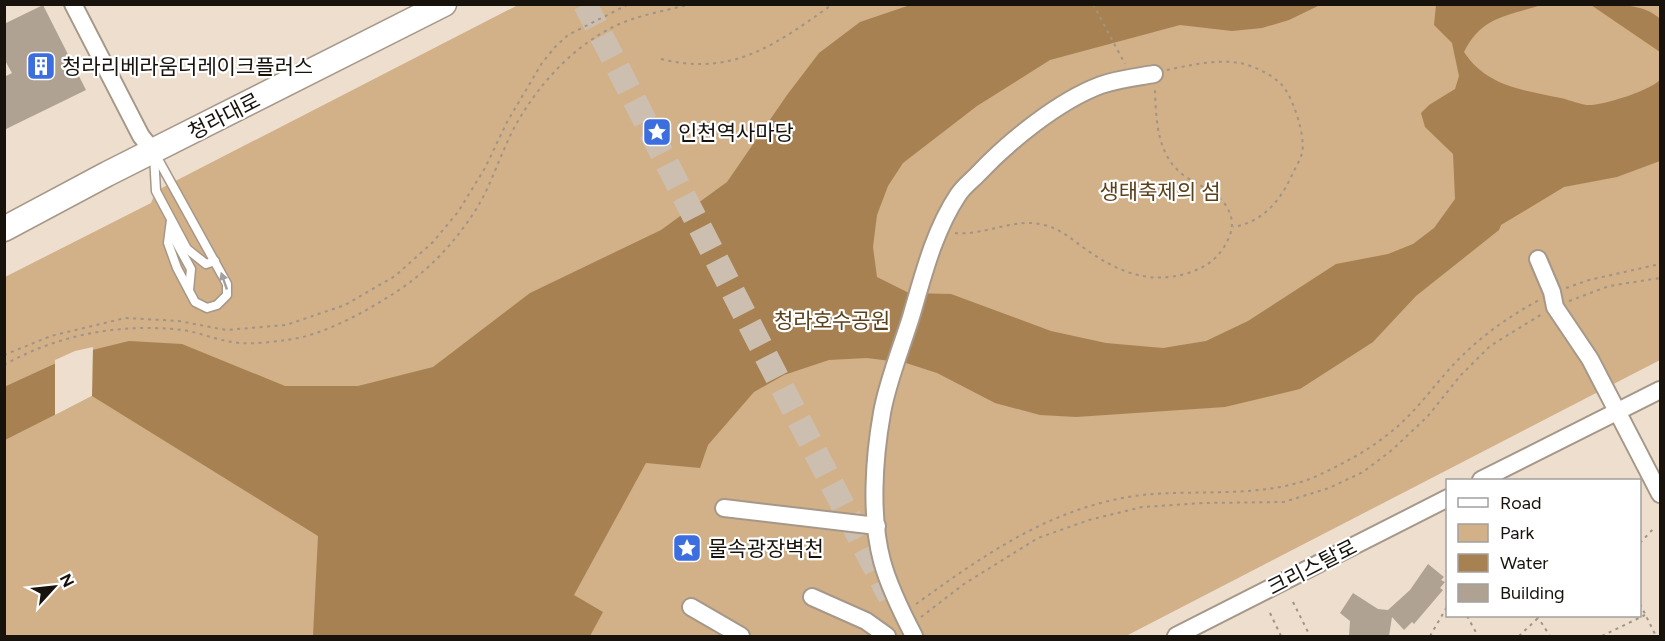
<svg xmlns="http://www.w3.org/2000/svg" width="1665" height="641" viewBox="0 0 1665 641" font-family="Figtree,'Noto Sans KR',sans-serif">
  <rect width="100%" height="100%" fill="#eddecd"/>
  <!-- green -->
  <path fill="#d2b088" d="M518,5h1142v355l-534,276h-1121v-359l146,-74 5,-12z"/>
  <!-- water -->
  <g fill="#a78151">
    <path d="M910,5h410l-31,15 -27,8 -30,3 -52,-6 -130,35 -73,46 -74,57 -15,23 -11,29 -4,32 4,30 32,16 42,1 100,37 55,12 57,5 43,-7 42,-20 88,-57 52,-10 25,-10 21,-16 21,-29 -2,-45 -28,-27 -4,-14 8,-8 26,-16 4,-13 -7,-33 -18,-18 2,-20h105c-34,11 -60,12 -77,47 23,35 60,38 97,46 9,2 22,8 31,7 18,-2 56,-14 68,-25v81l-43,16 -53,10 -63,38 -2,5 -83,66 -43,46 -73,47 -75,18 -149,10 -36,-2 -45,-12 -58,-30 -31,-10 -39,-5 -38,2 -45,15 -30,17 -46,53 -8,23 -54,-5 -72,132 29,17 -13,24h-277l5,-100 -226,-140 -87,44 -1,-53 72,-33 53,-13 53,3 103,42h73l75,-19 97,-74 131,-63 66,-48 60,-87 32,-42 41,-31z"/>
    <path d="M1591,5c22,-1 53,-2 69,14v33z"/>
  </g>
  <!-- pier -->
  <path fill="#eddecd" d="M93,347l-1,49 -37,19v-55l20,-9z"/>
  <!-- building -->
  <g fill="#b0a292">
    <path d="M43,5l43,85 -82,40v-53l8,-4 -8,-14v-35z"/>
    <path d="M1428,564l16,13 -3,3 4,2 -5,6 3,2 -29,34 -2,-2 -8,8 -12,-13 -3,19h-40l1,-15 -10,-8 13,-20 25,16 10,1 22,-20z"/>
  </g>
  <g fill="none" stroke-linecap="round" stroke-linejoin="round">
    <!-- secondary-tunnel -->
    <path stroke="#cdbfb0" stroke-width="24" stroke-dasharray="24 12" stroke-linecap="butt" d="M585,4l305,593"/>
    <!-- lane casing -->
    <g stroke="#a69888" stroke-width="11">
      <g id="lane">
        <path d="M154,152l73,132v11l-10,10 -10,3 -12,-6 -18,-34 -9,-25 3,-23"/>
        <path d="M154,155l2,36 31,58 19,15 9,-3"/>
        <path d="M170,231l21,38 -2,21"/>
      </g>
    </g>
    <!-- street casing -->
    <g stroke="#a69888" stroke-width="20">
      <g id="street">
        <path d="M73,4l68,132 12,15"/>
        <path d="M1538,259l14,33 3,15 35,52 70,135"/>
        <path d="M1481,480l179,-90"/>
        <path d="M724,508l153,18"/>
        <path d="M812,597l54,24 21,15"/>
        <path d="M691,607l50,29"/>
        <path d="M914,636c-12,-23 -25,-49 -32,-75 -12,-45 -8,-103 0,-148 5,-30 20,-67 29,-96 12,-41 23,-86 47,-122 5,-8 13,-14 19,-20 31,-33 81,-74 124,-90 17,-6 36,-8 53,-11"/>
        <path d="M1176,636l272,-138"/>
      </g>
    </g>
    <!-- secondary casing -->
    <g stroke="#a69888" stroke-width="27">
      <path id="secondary" d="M4,229l103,-55 337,-170"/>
    </g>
    <!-- path -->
    <g stroke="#9f9487" stroke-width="2" stroke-dasharray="3 4.5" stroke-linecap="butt">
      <path d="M1093,4l32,60"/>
      <path d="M661,59c73,18 115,-15 172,-55"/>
      <path d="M1167,70c23,-5 50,-11 73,-7 14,3 31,11 41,21 12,12 25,53 21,69 -2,8 -7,15 -10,22 -12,26 -29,47 -59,52"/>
      <path d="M955,233c30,3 59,-16 89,-8 18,4 28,15 43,25 31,22 63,35 101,23 16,-5 27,-12 36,-26 8,-13 11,-24 4,-38 -10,-19 -30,-22 -46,-35 -25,-20 -26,-54 -27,-84"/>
      <path d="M1566,288l23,-8 71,-16"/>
      <path d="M1569,301l40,-15 51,-8"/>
      <path d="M4,355l47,-19 74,-18 54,3 47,9 60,-5 59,-20 50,-29 38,-34 25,-30 27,-44 22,-46 35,-59 13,-16 13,-12 61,-31"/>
      <path d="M4,365c55,-31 117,-42 179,-35 19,3 38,12 58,13 14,1 31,-1 45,-3 36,-4 77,-27 107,-46 34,-22 60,-49 82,-83 18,-28 26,-61 43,-90 22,-38 55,-74 95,-94 24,-12 52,-16 78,-23"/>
      <path d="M1640,543l14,-15"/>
      <path d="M1293,602l17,34"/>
      <path d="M916,604c71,-51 137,-98 226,-109 55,-6 123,4 175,-19 25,-12 49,-24 70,-41 31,-23 51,-57 78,-82 23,-22 47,-38 74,-53"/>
      <path d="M1640,604l16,32"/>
      <path d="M1270,613l11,23"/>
      <path d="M1467,616l11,20"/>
      <path d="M1537,616l13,20"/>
      <path d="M921,617l43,-33 74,-46 51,-18 53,-13 61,-4 81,-1 45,-14 34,-16 29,-22 36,-34 32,-40 30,-30 52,-32"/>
      <path d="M1430,636l18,-31"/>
      <path d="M1519,636l19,-18"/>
      <path d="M1602,636l43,-21"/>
    </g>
    <!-- lane -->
    <use href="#lane" stroke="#fff" stroke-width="8"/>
    <!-- street -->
    <use href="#street" stroke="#fff" stroke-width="16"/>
    <!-- secondary -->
    <use href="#secondary" stroke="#fff" stroke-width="24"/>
  </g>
  <!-- one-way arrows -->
  <defs><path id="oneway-solid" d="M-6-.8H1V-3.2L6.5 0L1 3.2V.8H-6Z" transform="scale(1.5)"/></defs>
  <use fill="#a2a09e" href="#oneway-solid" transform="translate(224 281) rotate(-109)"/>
  <!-- icons -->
  <defs>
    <g id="building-square" transform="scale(1.5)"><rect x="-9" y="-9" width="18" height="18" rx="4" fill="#3c6edf" stroke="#fff"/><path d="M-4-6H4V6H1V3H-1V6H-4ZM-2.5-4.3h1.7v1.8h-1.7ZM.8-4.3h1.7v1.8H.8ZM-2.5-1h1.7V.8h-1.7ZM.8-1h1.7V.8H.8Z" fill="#fff"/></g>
    <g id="sight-square" transform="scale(1.5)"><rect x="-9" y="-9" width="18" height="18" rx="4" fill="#3c6edf" stroke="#fff"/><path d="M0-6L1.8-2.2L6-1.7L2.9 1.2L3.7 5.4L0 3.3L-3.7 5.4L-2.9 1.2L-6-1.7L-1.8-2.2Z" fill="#fff"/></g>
  </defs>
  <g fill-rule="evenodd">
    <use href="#building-square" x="41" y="66"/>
    <use href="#sight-square" x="657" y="132"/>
    <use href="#sight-square" x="687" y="548"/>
  </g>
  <g text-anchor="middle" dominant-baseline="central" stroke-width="4.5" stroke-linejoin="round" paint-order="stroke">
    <!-- poi labels -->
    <g font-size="21" fill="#17120c" stroke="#fff" text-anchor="start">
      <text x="62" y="66">청라리베라움더레이크플러스</text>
      <text x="678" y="132">인천역사마당</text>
      <text x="708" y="548">물속광장벽천</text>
    </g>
    <!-- street labels -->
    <g font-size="21" fill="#17120c" stroke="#fff">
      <text transform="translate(224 116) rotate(-27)">청라대로</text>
      <text transform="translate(1312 567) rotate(-27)">크리스탈로</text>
    </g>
    <!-- park labels -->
    <g font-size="21" fill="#5c401a" stroke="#fff">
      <text x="1160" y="191">생태축제의 섬</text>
      <text x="832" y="320">청라호수공원</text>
    </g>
  </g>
  <!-- border -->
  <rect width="1665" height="641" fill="none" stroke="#17120c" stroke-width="12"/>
  <!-- legend -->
  <rect x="1446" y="479" width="195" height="138" fill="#ffffff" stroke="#a2a09e" stroke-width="1.5"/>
  <rect x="1458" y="498" width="30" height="9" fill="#ffffff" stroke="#a2a09e" stroke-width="1.5"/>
  <text x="1500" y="509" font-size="18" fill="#17120c">Road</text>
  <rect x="1458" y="524" width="30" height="18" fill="#d2b088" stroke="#a2a09e" stroke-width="1.5"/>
  <text x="1500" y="539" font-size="18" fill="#17120c">Park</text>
  <rect x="1458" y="554" width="30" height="18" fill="#a78151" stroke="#a2a09e" stroke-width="1.5"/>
  <text x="1500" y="569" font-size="18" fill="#17120c">Water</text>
  <rect x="1458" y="584" width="30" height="18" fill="#b0a292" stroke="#a2a09e" stroke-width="1.5"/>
  <text x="1500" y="599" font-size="18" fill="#17120c">Building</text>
  <!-- north arrow -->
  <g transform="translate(54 587) rotate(63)" stroke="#ffffff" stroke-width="4.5" paint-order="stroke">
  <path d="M0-4.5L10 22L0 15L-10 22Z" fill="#17120c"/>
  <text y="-9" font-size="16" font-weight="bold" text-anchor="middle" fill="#17120c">N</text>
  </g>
</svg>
